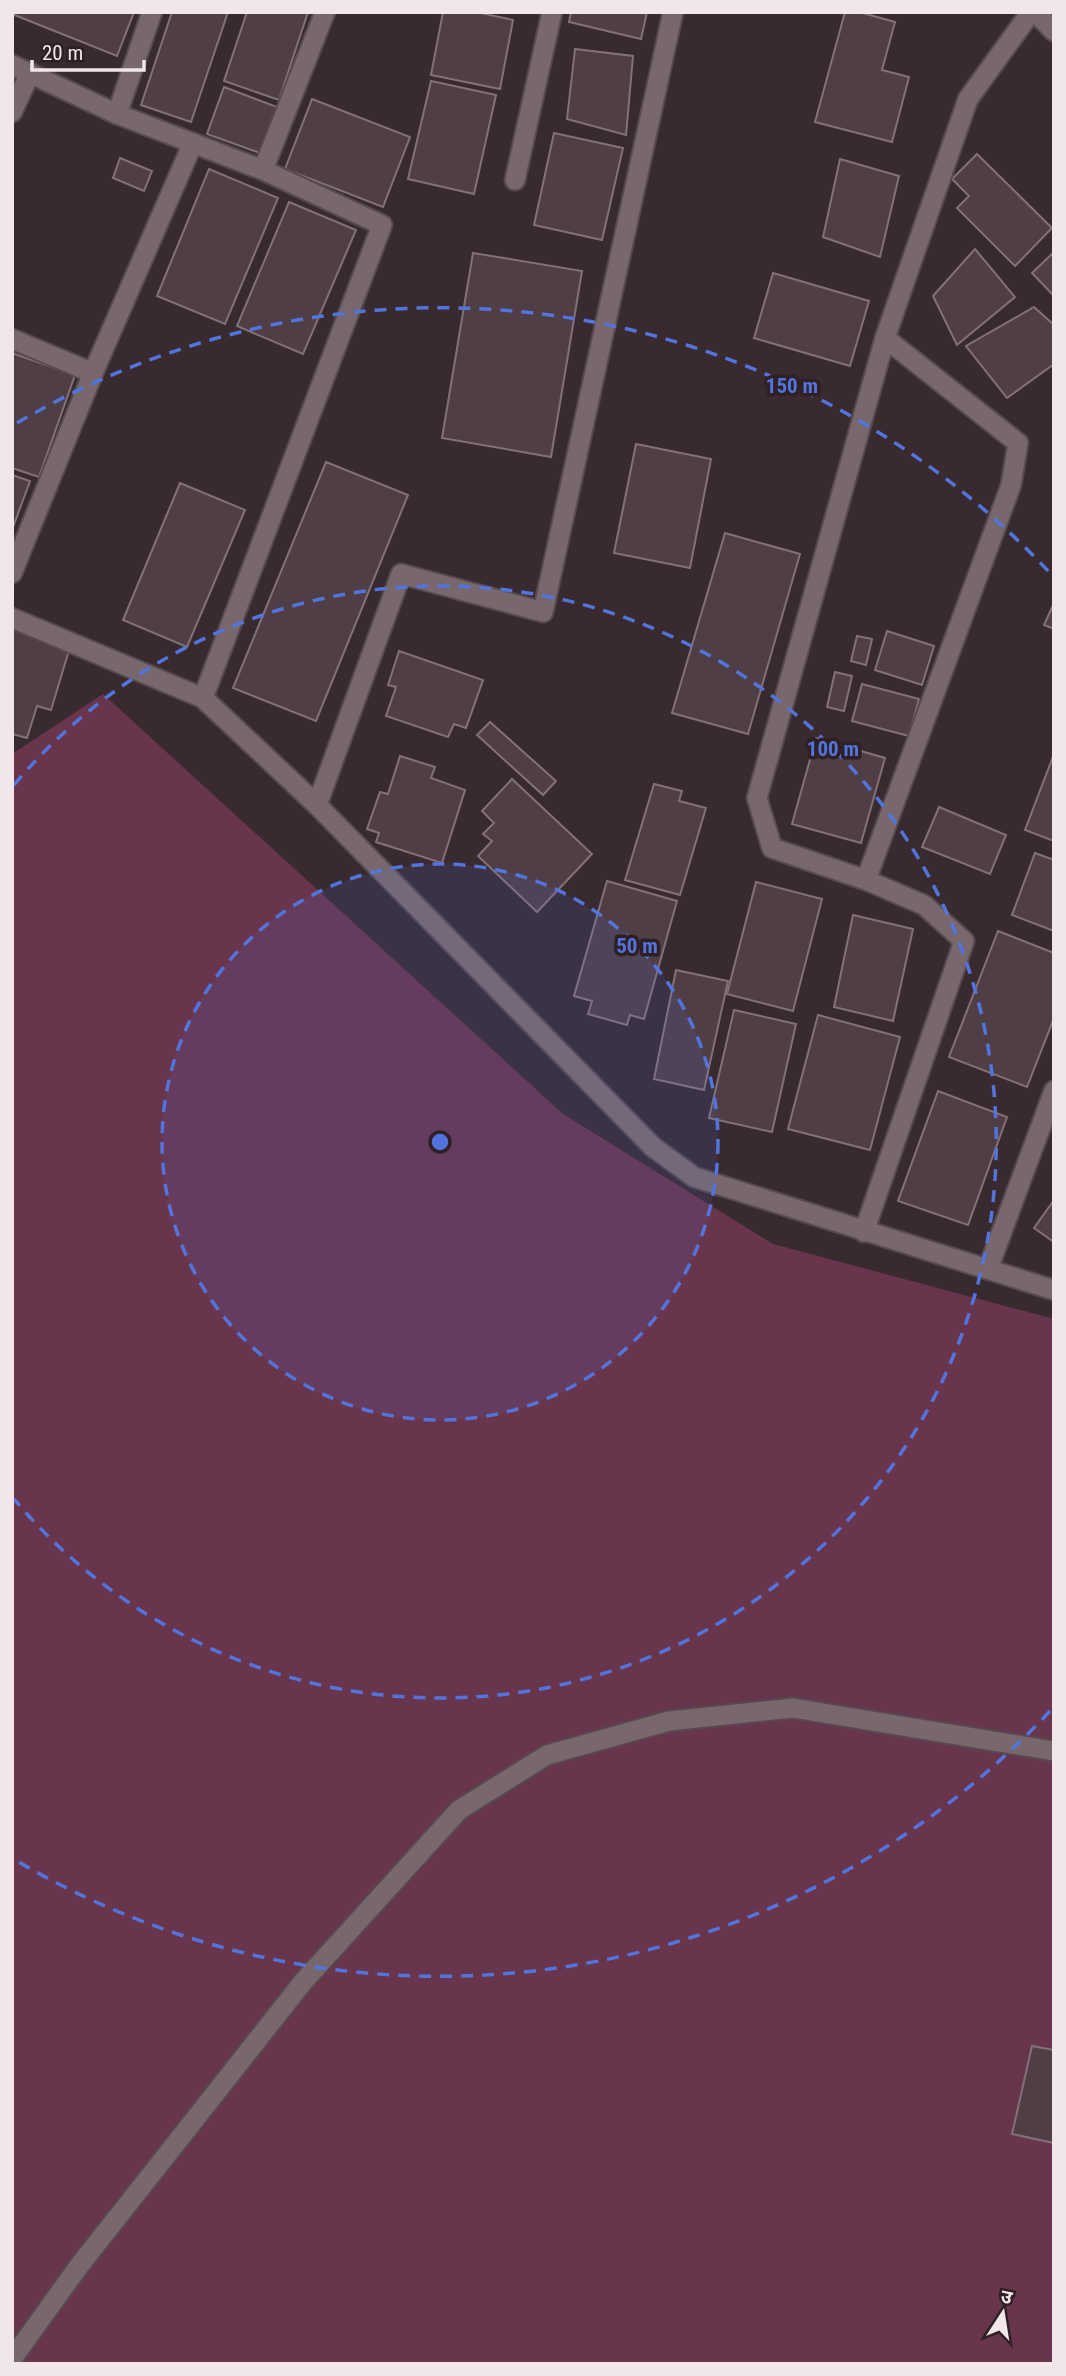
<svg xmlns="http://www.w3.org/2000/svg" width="1066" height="2376" viewBox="0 0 1066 2376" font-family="'Roboto Condensed','Noto Sans Devanagari',sans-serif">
  <rect width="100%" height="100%" fill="#392a30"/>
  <!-- green -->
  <path fill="#69354d" d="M103,694l460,420 210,130 281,75v1045h-1042v-1610z"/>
  <!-- building -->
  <g fill="#4f3e45" stroke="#837178" stroke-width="2">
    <path d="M12,12h122l-17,44 -105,-42z"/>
    <path d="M172,12h56l-37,110 -50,-17z"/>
    <path d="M247,12h61l-29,88 -55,-19z"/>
    <path d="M443,12h33l37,8 -13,69 -69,-14z"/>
    <path d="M571,12h76l-6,27 -72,-17z"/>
    <path d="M845,12h14l36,10 -13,48 27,7 -17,65 -77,-20z"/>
    <path d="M575,49l58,7 -7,79 -59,-16z"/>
    <path d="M431,81l65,14 -22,99 -66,-15z"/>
    <path d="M224,87l53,20 -17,46 -53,-19z"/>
    <path d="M312,99l98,38 -27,70 -98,-38z"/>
    <path d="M554,133l69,15 -21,92 -68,-15z"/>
    <path d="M977,154l75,74 -37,38 -58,-58 12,-12 -17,-17z"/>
    <path d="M120,158l32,13 -8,20 -31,-13z"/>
    <path d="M840,159l59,17 -19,81 -57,-20z"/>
    <path d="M209,169l69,29 -53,126 -68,-28z"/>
    <path d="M289,202l67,28 -53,124 -66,-28z"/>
    <path d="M975,249l40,48 -58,48 -24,-49z"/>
    <path d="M1054,252v44l-22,-23z"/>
    <path d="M473,253l109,18 -31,186 -109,-19z"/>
    <path d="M773,273l96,28 -19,65 -96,-28z"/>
    <path d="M1034,307l20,18v39l-47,34 -41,-52z"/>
    <path d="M12,353l63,22 -36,102 -27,-9z"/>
    <path d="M636,444l75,15 -21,109 -76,-15z"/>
    <path d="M326,462l82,33 -92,226 -83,-33z"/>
    <path d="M12,475l18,6 -18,49z"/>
    <path d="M180,483l65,27 -58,137 -64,-27z"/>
    <path d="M725,533l75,21 -52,180 -76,-21z"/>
    <path d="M1054,603v26l-10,-4z"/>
    <path d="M12,629l58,18 -19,63 -14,-4 -10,32 -15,-4z"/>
    <path d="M887,631l47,15 -12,39 -47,-15z"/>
    <path d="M857,636l15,3 -6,26 -15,-4z"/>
    <path d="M399,651l84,29 -17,48 -12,-4 -6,13 -62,-21 10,-29 -8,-2z"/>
    <path d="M835,672l17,4 -8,35 -17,-4z"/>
    <path d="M862,684l57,15 -10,37 -57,-15z"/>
    <path d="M490,722l66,59 -13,14 -66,-60z"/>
    <path d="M816,738l69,20 -24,85 -69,-19z"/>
    <path d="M1054,754v87l-29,-11z"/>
    <path d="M400,756l35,11 -4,11 34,12 -23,73 -66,-21 3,-9 -12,-4 13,-37 8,2z"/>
    <path d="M512,779l80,75 -55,58 -59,-56 14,-15 -9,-7 11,-11 -12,-12z"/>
    <path d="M654,784l28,7 -3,10 27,7 -26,87 -55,-15z"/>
    <path d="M939,807l67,28 -16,39 -68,-27z"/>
    <path d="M1035,853l19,7v71l-42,-16z"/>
    <path d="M607,881l70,20 -33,118 -14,-4 -3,10 -39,-11 4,-13 -18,-5z"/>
    <path d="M756,882l66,17 -29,112 -66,-17z"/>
    <path d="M853,915l60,14 -20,92 -59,-14z"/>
    <path d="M998,931l56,22v65l-27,69 -78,-30z"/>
    <path d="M676,970l52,11 -24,109 -50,-11z"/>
    <path d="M734,1010l62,14 -24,108 -63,-14z"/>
    <path d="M818,1015l82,22 -30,113 -82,-21z"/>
    <path d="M938,1091l69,26 -39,108 -70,-24z"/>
    <path d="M1054,1200v42l-20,-14z"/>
    <path d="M1032,2046l22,4v93l-42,-9z"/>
  </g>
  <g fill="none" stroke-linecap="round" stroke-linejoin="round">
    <!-- service casing -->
    <g stroke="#56494f" stroke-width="23">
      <path id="service" d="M12,2359l67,-93 224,-284 156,-172 88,-55 122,-34 124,-13 261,43"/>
    </g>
    <!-- minor casing -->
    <g stroke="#56494f" stroke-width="23">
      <g id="minor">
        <path d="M12,65l105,49 146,56 119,55 -179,473"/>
        <path d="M12,112l18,-39"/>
        <path d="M117,114l35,-102"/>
        <path d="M263,170l62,-158"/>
        <path d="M515,180l37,-168"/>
        <path d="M12,339l81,34"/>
        <path d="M12,573l81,-200 100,-230"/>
        <path d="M12,618l191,80 114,107 336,342 41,30 360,113"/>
        <path d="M317,805l84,-231 142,38 130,-600"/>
        <path d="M866,880l145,-395 7,-42 -133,-105"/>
        <path d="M864,1232l100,-291 -40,-36 -58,-25 -94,-32 -15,-50 128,-460 83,-239 63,-87"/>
        <path d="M988,1269l66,-178"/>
      </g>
    </g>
    <!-- tertiary casing -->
    <g stroke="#56494f" stroke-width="23">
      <path id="tertiary" d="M1035,12l19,19"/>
    </g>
    <!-- service -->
    <use href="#service" stroke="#79676e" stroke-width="19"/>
    <!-- minor -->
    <use href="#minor" stroke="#79676e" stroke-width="19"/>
    <!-- tertiary -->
    <use href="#tertiary" stroke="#79676e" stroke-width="19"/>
  </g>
  <!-- distance rings -->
  <circle cx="440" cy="1142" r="278" fill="#5274dc" fill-opacity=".12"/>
  <g fill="none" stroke="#5274dc" stroke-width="3.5" stroke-dasharray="12 9">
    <circle cx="440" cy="1142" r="278"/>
    <path d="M14 785A556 556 0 1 1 14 1499"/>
    <path d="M1050 1711A834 834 0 0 1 17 1861M17 423A834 834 0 0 1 1050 573"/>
  </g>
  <circle cx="440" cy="1142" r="10" fill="#5274dc" stroke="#2f2026" stroke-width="3.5"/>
  <g font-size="21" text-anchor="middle" font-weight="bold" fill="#5274dc" stroke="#2f2026" stroke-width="7" stroke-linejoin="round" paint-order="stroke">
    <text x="792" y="393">150 m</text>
    <text x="833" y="756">100 m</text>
    <text x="637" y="953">50 m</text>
  </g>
  <!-- border -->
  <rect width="1066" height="2376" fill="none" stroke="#f1e6ea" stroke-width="28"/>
  <!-- north arrow -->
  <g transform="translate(1003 2313) rotate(12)" stroke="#2f2026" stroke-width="5" paint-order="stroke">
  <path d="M0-5L12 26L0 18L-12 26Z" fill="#f1e6ea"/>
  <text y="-10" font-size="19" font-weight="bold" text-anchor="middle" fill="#f1e6ea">उ</text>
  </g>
  <!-- scale -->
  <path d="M32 60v10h112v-10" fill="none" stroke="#f1e6ea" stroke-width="3.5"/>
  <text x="42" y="60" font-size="21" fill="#f1e6ea" stroke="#2f2026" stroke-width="5" paint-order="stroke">20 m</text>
</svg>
